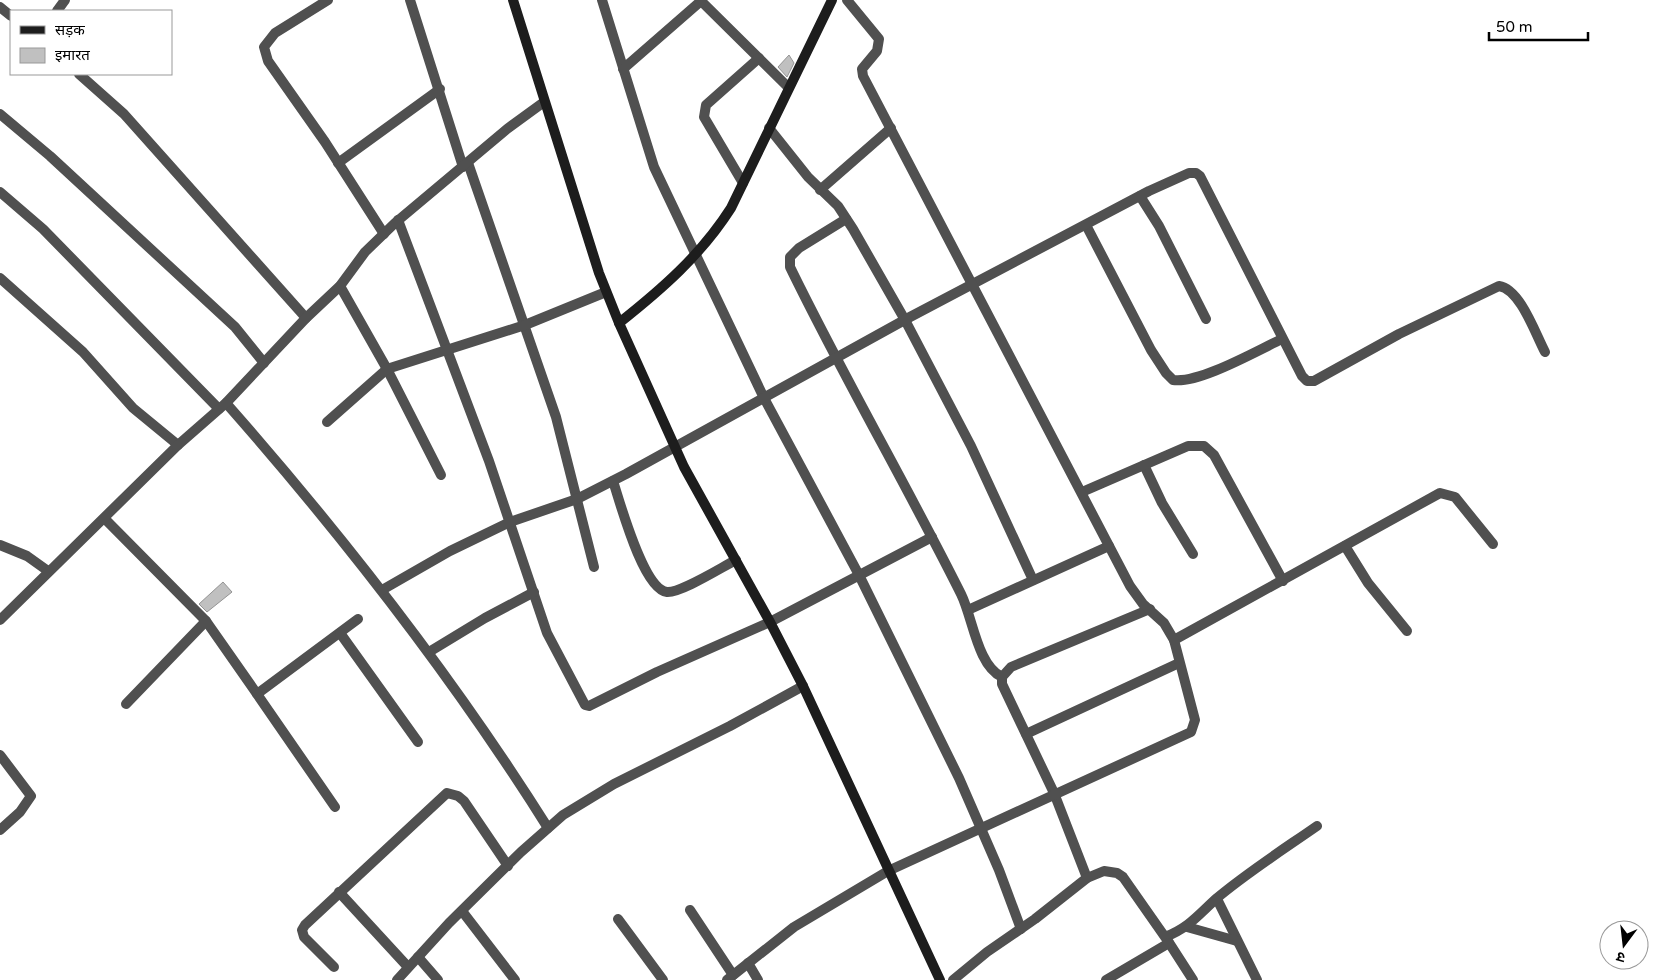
<svg xmlns="http://www.w3.org/2000/svg" width="1659" height="980" viewBox="0 0 1659 980" font-family="'Varela Round','Noto Sans Devanagari',sans-serif">
  <rect width="100%" height="100%" fill="#fff"/>
  <!-- building -->
  <g fill="#c0c0c0" stroke="#949494">
    <path d="M789,55l5,8 -7,14 -9,-10z"/>
    <path d="M223,582l9,10 -25,20 -8,-8z"/>
  </g>
  <g fill="none" stroke-linecap="round" stroke-linejoin="round">
    <!-- street -->
    <g stroke="#505050" stroke-width="10">
      <path d="M328,0l-53,33 -11,14 4,14 57,81 59,92"/>
      <path d="M410,0l53,167"/>
      <path d="M602,0l52,167 110,231 95,177 100,203 40,92 22,59"/>
      <path d="M700,0l88,87"/>
      <path d="M0,7l11,9"/>
      <path d="M57,11l8,-11"/>
      <path d="M623,69l78,-68"/>
      <path d="M79,74l45,40 182,204"/>
      <path d="M0,114l50,42 185,171 29,36"/>
      <path d="M769,128l39,49 30,29 15,23 52,91 66,126 62,134"/>
      <path d="M338,163l102,-74"/>
      <path d="M468,163l88,254 38,150"/>
      <path d="M743,183l-39,-66 2,-12 53,-47"/>
      <path d="M820,190l71,-62"/>
      <path d="M0,192l43,37 176,180"/>
      <path d="M1140,196l19,30 47,93"/>
      <path d="M846,219l-47,29 -9,9v10c54,111 116,217 171,327 12,24 16,71 41,83"/>
      <path d="M398,220l91,241 58,172 38,72 4,1 68,-34 113,-50 162,-85"/>
      <path d="M1086,225l65,125 15,23 7,7c26,4 85,-30 109,-41"/>
      <path d="M0,278l83,74 50,56 45,37"/>
      <path d="M340,286l47,83 54,106"/>
      <path d="M226,403c118,134 227,274 322,425"/>
      <path d="M327,422l60,-53 138,-44 81,-33"/>
      <path d="M1144,465l18,38 31,51"/>
      <path d="M613,481c7,21 30,108 54,111 14,1 55,-25 69,-32"/>
      <path d="M1082,492l106,-46h16l10,9 69,126"/>
      <path d="M105,519l101,102 51,73 101,-75"/>
      <path d="M0,545l27,11 21,15"/>
      <path d="M1345,546l23,37 39,48"/>
      <path d="M382,590l68,-39 60,-29 67,-23 49,-25 284,-157 239,-126 40,-18h7l4,3 102,200 5,5h7l85,-47 100,-48c21,3 36,47 46,66"/>
      <path d="M968,610l141,-64"/>
      <path d="M0,620l178,-175 48,-42 80,-85 34,-32 25,-34 30,-29 112,-94 37,-27"/>
      <path d="M340,633l78,109"/>
      <path d="M1174,640l266,-147 15,4 38,47"/>
      <path d="M429,652l56,-34 49,-26"/>
      <path d="M257,694l78,113"/>
      <path d="M126,704l80,-83"/>
      <path d="M1026,734l153,-71"/>
      <path d="M0,755l31,41 -11,16 -20,18"/>
      <path d="M1087,878l-33,-85 -52,-109v-7l9,-10 139,-58"/>
      <path d="M339,892l69,75"/>
      <path d="M1217,899l40,81"/>
      <path d="M690,910l43,65"/>
      <path d="M462,911l53,69"/>
      <path d="M618,919l45,61"/>
      <path d="M1187,927l50,14"/>
      <path d="M1166,938l27,42"/>
      <path d="M418,957l20,23"/>
      <path d="M748,963l10,17"/>
      <path d="M334,967l-30,-30 -2,-7 3,-5 142,-132 11,3 6,5 44,65"/>
      <path d="M397,980l52,-57 72,-71 42,-37 51,-31 116,-58 73,-40"/>
      <path d="M727,980l67,-53 94,-56 303,-139 4,-12 -21,-80 -10,-17 -21,-19 -13,-18 -267,-510 -1,-7 15,-18 2,-12 -32,-39"/>
      <path d="M953,980l34,-28 48,-33 52,-41 17,-7 13,2 6,4 42,60c25,-10 33,-22 52,-39 31,-26 67,-49 100,-72"/>
      <path d="M1106,980l63,-37"/>
    </g>
    <!-- secondary -->
    <g stroke="#1d1d1d" stroke-width="10">
      <path d="M513,0l86,273 20,50 65,144 86,155 33,64 137,294"/>
      <path d="M619,323c43,-34 82,-68 112,-115l101,-208"/>
    </g>
  </g>
  <!-- legend -->
  <rect x="10" y="10" width="162" height="65" fill="#ffffff" stroke="#999999"/>
  <rect x="20" y="26" width="25" height="8" fill="#1d1d1d" stroke="#999999"/>
  <text x="55" y="35" font-size="15" fill="#000000">सड़क</text>
  <rect x="20" y="48" width="25" height="15" fill="#c0c0c0" stroke="#999999"/>
  <text x="55" y="60" font-size="15" fill="#000000">इमारत</text>
  <!-- north arrow -->
  <g transform="translate(1624 945) rotate(195)"><circle r="24" fill="#ffffff" stroke="#999999"/>
  <path d="M0-4L9 19L0 12L-9 19Z" fill="#000000"/>
  <text y="-8" font-size="14" font-weight="bold" text-anchor="middle" fill="#000000">उ</text>
  </g>
  <!-- scale -->
  <path d="M1489 32v8h99v-8" fill="none" stroke="#000000" stroke-width="2.5"/>
  <text x="1496" y="32" font-size="15" fill="#000000" stroke="#ffffff" stroke-width="4" paint-order="stroke">50 m</text>
</svg>
